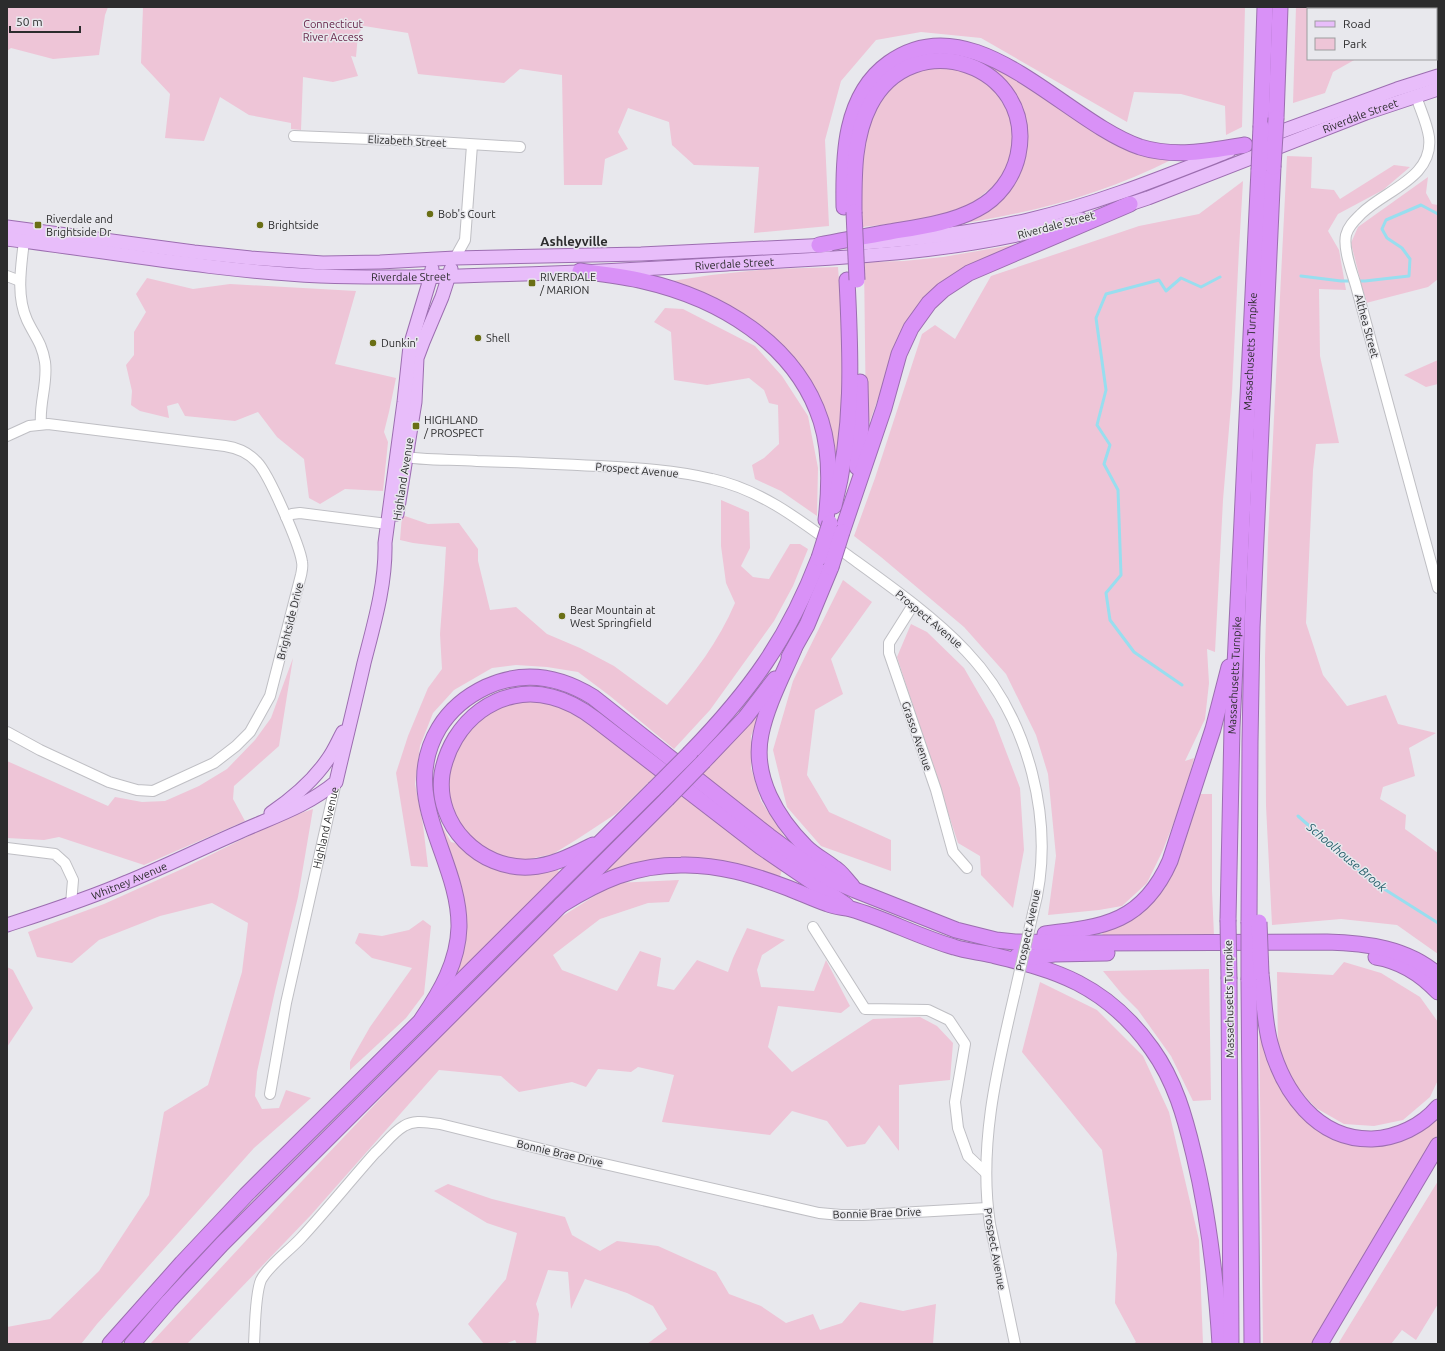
<svg xmlns="http://www.w3.org/2000/svg" width="1445" height="1351" viewBox="0 0 1445 1351" font-family="Ubuntu,sans-serif">
  <rect width="100%" height="100%" fill="#e8e8ed"/>
  <!-- green -->
  <g fill="#eec5d7">
    <path d="M7,7h101l-3,8 -6,40 -46,4 -42,-11 -4,3z"/>
    <path d="M143,7h1102l-3,120 -16,8 -1,-29 -44,-12 -47,-2 -7,30 -146,-84 -60,-6 -45,8 -35,41 -16,59 4,86 -75,7 5,-66 -65,-2 -22,-20 -3,-23 -41,-14 -10,24 10,17 -23,10 -3,26h-38l-2,-110 -42,-6 -16,14 -86,-9 -10,-41 -44,-7 -6,8 -2,23 -5,-1 7,20 -25,6 -30,-5 -2,53 -10,-1v-6l-42,-8 -29,-18 -16,44 -39,-3 5,-44 -29,-31z"/>
    <path d="M1296,7h142v14h-2v-12h-128v50h48l-23,13 -8,21 -32,10z"/>
    <path d="M972,57l201,102c-73,37 -148,56 -229,67l68,-40 10,-74 -50,-52z"/>
    <path d="M939,67l30,3 25,20 16,25 3,26 -4,22 -12,20 -27,22 -33,12 -40,6 -34,4 -4,-22v-32l11,-54 17,-30 23,-17z"/>
    <path d="M1287,156l25,1 -1,31 23,2 6,9 54,-34 16,2 -27,23 -45,24 -10,17 11,19 7,40 -27,-1 1,67 19,87 -23,1 -3,26 -7,153 17,52 24,31 39,-11 12,29 38,9 -27,15 6,28 -32,11 -3,12 26,16 -1,14 33,24v101l-41,-29 -56,-6 -69,6 -6,-119 -1,-148 3,-120z"/>
    <path d="M1428,177l-2,16 6,11 6,1v74l-10,8 -62,16 -15,-60 7,-16z"/>
    <path d="M1243,181l-4,68 -7,144 -9,107 -8,152 -8,-3 2,34 -4,36 -20,42 9,-3 -10,38 -21,54 -16,33 -25,23 -23,4 -51,5 8,-59 -8,-82 -12,-39 -30,-61 -42,-47 -83,-70 -27,-21 21,-58 47,-144 13,-9 20,14 36,-63 148,-50 60,-12z"/>
    <path d="M1024,243l-55,24 -25,13 -23,20 -18,29 -33,92 -4,3 -2,-162 40,-1 39,-4z"/>
    <path d="M838,267c4,53 8,108 3,162 -1,13 -3,26 -5,39l-40,-104 -124,-83 39,-6 59,-6z"/>
    <path d="M147,278l46,11 37,-5 126,7 -21,73 61,14 -7,34 -5,20 4,10 -5,49 -38,-2 -25,15 -11,-6 -5,-39 -27,-22 -19,-25 -23,9 -50,-5 -7,-13 -11,3 2,12 -29,-7 -9,-6 1,-14 -6,-26 8,-10v-23l12,-20 -10,-18z"/>
    <path d="M665,308l18,1 72,37 27,30 26,40 10,52 -1,48 -36,-25 -26,-12 -3,-14 12,-7 15,-14 -1,-39 -9,-2 -5,-13 -15,-12 -42,7 -33,-5 -3,-48 -17,-10z"/>
    <path d="M1438,360v24l-12,3 -22,-12z"/>
    <path d="M721,500l28,12 1,36 -9,18 12,11 16,2 21,-35h10l8,5 -15,37 -19,35 -64,89 -36,39 -64,-53 -32,-24 -31,-5 -31,-2 -24,3 -38,22 -21,23 -13,33 -5,38 8,41 5,42 -17,-1 -15,-93 12,-37 20,-48 14,-19 -2,-35 4,-53 2,-34 -33,-4 -13,-3 2,-25 26,9 31,-1 19,26v12l12,49 26,-3 31,27 33,14 34,18 53,39c27,-31 52,-64 68,-102l-9,-20 -5,-37z"/>
    <path d="M843,580l29,22 -41,57 12,35 -28,16 -8,65 22,37 62,28v31l-70,-25 -34,-39 -14,-57 20,-69z"/>
    <path d="M911,624l16,8 37,36 30,52 26,68 4,62 -11,58 -32,-33 -1,-19 -22,-13 -61,-186z"/>
    <path d="M293,658l-14,88 -45,40 -1,13 12,22 -101,44 -85,-28 -15,3 -37,-2v-77l101,45 7,-9 27,5 23,-1 34,-15 28,-17 28,-29 16,-22z"/>
    <path d="M537,701l30,9 29,19 60,46 -39,38 -38,25 -26,16 -29,6 -24,-3 -21,-10 -18,-18 -11,-24 -2,-27 5,-26 14,-22 21,-17 24,-10z"/>
    <path d="M761,709l-10,27v32l10,33 28,43 -90,-67z"/>
    <path d="M1200,794h12v97l2,45 -25,-2 -86,3 -1,-5 23,-11 25,-16 15,-17 19,-45z"/>
    <path d="M679,796l6,2 97,72 -3,10 -29,-10 -145,1z"/>
    <path d="M313,809l-15,88 -23,94 -18,81 -2,24 7,13 17,-1 7,-18 25,8 -57,50 -157,176 -16,20h-74v-17l43,-8 49,-48 50,-76 15,-83 44,-27 34,-113 6,-49 -36,-20 -52,13 -61,24 -27,23 -35,-6 -9,-25 76,-28 78,-35 101,-50z"/>
    <path d="M442,826l9,16 4,1 17,14 18,10 20,6 46,-5 4,5 -105,107h-4l9,-24 -21,-128z"/>
    <path d="M679,880l-10,22 -21,1 -48,16 -47,36 9,15 55,21 23,-40 21,7 -4,28 17,4 23,-30 31,12 5,-14 14,-30 38,12 -23,15 -5,15 4,17 53,4 12,-31 24,46 -9,7 -63,-7 -10,41 24,25 81,-53 47,-2 17,9 16,17 -3,37 -51,5v66l-20,-26 -14,19 -18,3 -20,-26 -35,-10 -22,24 -108,-13 12,-47 -36,-8 -7,5 -33,-3 -12,18 -14,-5 -53,10 -18,-16 -62,-6 -128,145 -124,129h-37l133,-143 176,-185 94,-94 62,-39z"/>
    <path d="M423,920l8,6 -7,68 -18,24 -56,52v-8l20,-35 42,-59 -40,-10 -17,-15 4,-10 23,3 27,-6z"/>
    <path d="M1344,962l37,11 39,24 18,25v58l-8,17 -27,23 -29,6 -30,-2 -28,-16 -27,-29 -11,-27 -1,-80 56,3z"/>
    <path d="M7,967l6,3 20,38 -26,39z"/>
    <path d="M1209,969l2,131 -18,1 -22,-45 -33,-46 -16,-16 -19,-23z"/>
    <path d="M1040,982l57,28 46,46 26,56 30,128 4,104h-70l3,-2 -21,-39 2,-49 -15,-104 -80,-98z"/>
    <path d="M1259,1013l15,63 5,10 8,13 15,19 21,15 25,10 90,-27v18l-125,210h-50z"/>
    <path d="M1438,1181v123l-22,36 -14,-10 -11,14h-53z"/>
    <path d="M448,1184l44,15 73,18 7,18 28,16 17,-10 41,5 58,26 13,22 32,12 25,17 27,-9 7,16 22,-7 18,-21 43,9 33,-7 -3,40h-286l20,-15 -14,-23 -26,-13 -42,-14 -14,30 -3,-37 -20,-2 -12,34 3,10 -3,30h-19l-2,-4 -10,4h-21l-16,-20 38,-45 11,-46 -30,-10 -53,-32z"/>
  </g>
  <g fill="none" stroke-linecap="round" stroke-linejoin="round">
    <!-- stream -->
    <g stroke="#98deef" stroke-width="3">
      <path d="M1301,276l40,5h24l44,-5 1,-17 -8,-11 -15,-10 -5,-9 4,-9 35,-15 17,9"/>
      <path d="M1182,685l-48,-33 -24,-32 -4,-27 15,-18 -3,-85 -14,-26 6,-19 -13,-20 9,-35 -10,-72 10,-24 53,-14 7,11 15,-13 20,9 19,-10"/>
      <path d="M1298,816l75,66 65,41"/>
    </g>
    <!-- minor casing -->
    <g stroke="#bfbfc4" stroke-width="12">
      <g id="minor">
        <path d="M1416,96c4,13 11,27 13,41 5,40 -43,53 -67,76 -6,6 -14,13 -16,22 -3,14 6,37 10,51l82,302"/>
        <path d="M294,136l127,5 99,6"/>
        <path d="M24,241c-3,26 -8,55 3,79 8,17 15,23 18,42 3,21 -6,41 -4,62"/>
        <path d="M455,258l10,-18 7,-95"/>
        <path d="M7,276l13,5"/>
        <path d="M7,436l22,-10 19,-2 177,22c13,2 23,6 32,16 12,12 43,84 45,100 1,5 0,8 -1,13l-31,121 -20,36 -14,14 -22,17 -61,28 -16,-1 -28,-8 -69,-32 -33,-18"/>
        <path d="M400,456c25,5 52,3 77,5 41,1 82,3 122,5 38,2 76,4 113,13 51,11 93,45 134,75 40,29 86,61 120,97 63,66 91,173 67,262"/>
        <path d="M286,517l6,-3 8,-1 87,11"/>
        <path d="M913,605l-24,38v10l47,137 17,62 14,16"/>
        <path d="M7,848l48,6 10,9 8,17 -2,24"/>
        <path d="M813,927l52,82 63,1 21,10 16,24 -10,58 3,26 10,28 18,17"/>
        <path d="M1015,992c-18,77 -37,154 -25,232l25,120"/>
        <path id="s1" d="M270,1094l16,-91 50,-221"/>
        <path d="M254,1344c1,-16 1,-50 7,-64 8,-15 28,-29 40,-42 25,-27 49,-57 74,-85 10,-9 17,-20 29,-27 11,-7 24,-3 36,-2l138,34 241,55 22,2h22l124,-7"/>
      </g>
    </g>
    <!-- major casing -->
    <g stroke="#9c6eb0" stroke-width="15">
      <g id="major">
        <path d="M1266,137l131,-48 41,-13"/>
        <path id="s2" d="M1121,207l27,-9 218,-85 72,-24"/>
        <path d="M7,227l187,25 57,6 72,5 57,-1 75,-4 186,-4 188,-9"/>
        <path id="s3" d="M7,239c104,13 208,32 313,37 56,2 112,1 168,-1 80,-2 159,-6 239,-11 119,-6 239,-11 354,-45"/>
        <path d="M862,243c56,-4 111,-10 166,-23 69,-16 135,-43 201,-69"/>
        <path d="M397,514l18,-112 2,-44 6,-16 19,-45 9,-28"/>
        <path d="M271,813c22,-15 42,-32 57,-54 6,-8 10,-18 15,-27"/>
        <path id="s4" d="M7,925c40,-13 81,-26 120,-43 37,-15 73,-33 110,-49 35,-16 69,-26 99,-51 9,-39 19,-79 28,-119 10,-39 22,-79 21,-120l19,-141 6,-56 21,-70 1,-7"/>
      </g>
    </g>
    <!-- highway casing -->
    <g stroke="#9c6eb0" stroke-width="17">
      <g id="highway">
        <path d="M1276,118l4,-111"/>
        <path d="M1261,126l4,-119"/>
        <path d="M844,207c-1,-51 0,-112 45,-144 85,-61 175,58 251,84 35,11 70,4 105,-2"/>
        <path d="M819,245c23,-4 47,-9 71,-13 29,-5 61,-9 87,-23 21,-11 36,-31 41,-54 19,-90 -105,-133 -148,-50 -17,33 -16,72 -16,107"/>
        <path d="M580,271c21,3 42,5 63,10 75,17 153,62 178,140 10,32 9,66 5,99"/>
        <path d="M857,467l4,-40 -1,-45"/>
        <path d="M834,506c20,-78 17,-147 13,-226"/>
        <path d="M842,532l42,-124 15,-54 12,-26 18,-25 14,-13 26,-17 161,-69"/>
        <path d="M794,649c-12,28 -27,56 -33,85 -9,43 16,84 45,113 8,8 18,13 27,20 8,4 13,13 19,19"/>
        <path d="M789,657l18,-32 24,-58"/>
        <path d="M690,753c60,-62 98,-114 129,-195"/>
        <path d="M704,761l41,-43 30,-39"/>
        <path d="M593,845c-20,10 -41,21 -63,22 -50,3 -95,-42 -88,-93 9,-52 57,-91 110,-77 16,4 30,12 43,22l166,128 85,58"/>
        <path d="M561,905c39,-24 73,-40 120,-40 37,-1 73,10 107,23 13,5 26,11 40,16 7,3 15,3 23,5 35,10 68,28 103,38 12,4 25,5 38,8 29,7 59,14 86,28 29,15 55,39 74,66 23,32 33,68 42,106 15,62 22,125 26,189"/>
        <path id="s5" d="M1228,920l4,-193 27,-557"/>
        <path d="M1249,922l1,-180 2,-115 21,-460"/>
        <path d="M1045,934c60,-7 98,-12 125,-73l43,-132 16,-62"/>
        <path d="M1017,956l16,1 21,-3 53,-1"/>
        <path d="M1376,957c25,4 45,17 62,35"/>
        <path d="M1261,974c3,23 3,46 9,69 13,48 46,97 102,96 25,-1 50,-13 66,-32"/>
        <path d="M1229,979l2,365"/>
        <path d="M1249,980l3,364"/>
        <path d="M422,1019c19,-28 36,-57 37,-92 1,-69 -62,-129 -20,-199 11,-18 28,-32 47,-41 37,-17 73,-11 107,10l176,139 45,33 18,11 23,10 101,40 40,10 19,2 79,1 233,-1c39,1 80,6 111,33"/>
        <path d="M110,1344l72,-81 64,-68 408,-406"/>
        <path d="M132,1344l37,-43 53,-57 445,-445"/>
        <path d="M1320,1344l118,-199"/>
      </g>
    </g>
    <!-- minor -->
    <use href="#minor" stroke="#fff" stroke-width="10"/>
    <!-- major -->
    <use href="#major" stroke="#e8bdfa" stroke-width="13"/>
    <!-- highway -->
    <use href="#highway" stroke="#d991f7" stroke-width="15"/>
    <!-- minor-bridge casing -->
    <g stroke="#bfbfc4" stroke-width="12" stroke-linecap="butt">
      <path id="minor-bridge" d="M1015,992l18,-79"/>
    </g>
    <!-- highway-bridge casing -->
    <g stroke="#9c6eb0" stroke-width="17" stroke-linecap="butt">
      <g id="highway-bridge">
        <path d="M1273,167l3,-49"/>
        <path d="M1259,170l2,-44"/>
        <path d="M854,212l3,68"/>
        <path d="M819,558l11,-35"/>
        <path d="M831,567l11,-35"/>
        <path d="M654,789l36,-36"/>
        <path d="M667,799l37,-38"/>
        <path d="M1228,920l1,59"/>
        <path d="M1249,922v58"/>
        <path d="M1259,922l2,52"/>
      </g>
    </g>
    <!-- minor-bridge -->
    <use href="#minor-bridge" stroke="#fff" stroke-width="10"/>
    <!-- highway-bridge -->
    <use href="#highway-bridge" stroke="#d991f7" stroke-width="15"/>
  </g>
  <!-- markers -->
  <g fill="#6a6f15" stroke="#e8e8ed" stroke-width="1.5">
    <circle cx="430" cy="214" r="4"/>
    <rect x="34" y="221" width="8" height="8" rx="2"/>
    <circle cx="260" cy="225" r="4"/>
    <rect x="528" y="279" width="8" height="8" rx="2"/>
    <circle cx="478" cy="338" r="4"/>
    <circle cx="373" cy="343" r="4"/>
    <rect x="412" y="422" width="8" height="8" rx="2"/>
    <circle cx="562" cy="616" r="4"/>
  </g>
  <g text-anchor="middle" dominant-baseline="central" stroke-width="3" stroke-linejoin="round" paint-order="stroke">
    <!-- park labels -->
    <g font-size="11" fill="#67264a" stroke="#e8e8ed">
      <text x="333" y="24">Connecticut<tspan x="333" dy="13">River Access</tspan></text>
    </g>
    <!-- street labels -->
    <g font-size="11" fill="#2c2c2d" stroke="#e8e8ed">
      <text stroke="none"><textPath href="#s2" startOffset="256">Riverdale Street</textPath></text>
      <text transform="translate(407 141) rotate(3)">Elizabeth Street</text>
      <text transform="translate(1056 225) rotate(-15)">Riverdale Street</text>
      <text stroke="none"><textPath href="#s3" startOffset="730">Riverdale Street</textPath></text>
      <text stroke="none"><textPath href="#s3" startOffset="406">Riverdale Street</textPath></text>
      <text transform="translate(1367 326) rotate(75)">Althea Street</text>
      <text stroke="none"><textPath href="#s5" startOffset="569">Massachusetts Turnpike</textPath></text>
      <text transform="translate(637 470) rotate(5)">Prospect Avenue</text>
      <text transform="translate(403 479) rotate(-81)">Highland Avenue</text>
      <text transform="translate(929 619) rotate(40)">Prospect Avenue</text>
      <text transform="translate(290 621) rotate(-76)">Brightside Drive</text>
      <text stroke="none"><textPath href="#s5" startOffset="245">Massachusetts Turnpike</textPath></text>
      <text transform="translate(917 736) rotate(71)">Grasso Avenue</text>
      <text stroke="none"><textPath href="#s1" startOffset="272">Highland Avenue</textPath></text>
      <text stroke="none"><textPath href="#s4" startOffset="130">Whitney Avenue</textPath></text>
      <text transform="translate(1028 930) rotate(-78)">Prospect Avenue</text>
      <text transform="translate(1229 999) rotate(-91)">Massachusetts Turnpike</text>
      <text transform="translate(560 1153) rotate(13)">Bonnie Brae Drive</text>
      <text transform="translate(877 1213) rotate(-2)">Bonnie Brae Drive</text>
      <text transform="translate(995 1249) rotate(80)">Prospect Avenue</text>
    </g>
    <!-- poi labels -->
    <g font-size="11" fill="#2c2c2d" stroke="#e8e8ed" text-anchor="start">
      <text x="438" y="214">Bob's Court</text>
      <text x="46" y="219">Riverdale and<tspan x="46" dy="13">Brightside Dr</tspan></text>
      <text x="268" y="225">Brightside</text>
      <text x="540" y="277">RIVERDALE<tspan x="540" dy="13">/ MARION</tspan></text>
      <text x="486" y="338">Shell</text>
      <text x="381" y="343">Dunkin'</text>
      <text x="424" y="420">HIGHLAND<tspan x="424" dy="13">/ PROSPECT</tspan></text>
      <text x="570" y="610">Bear Mountain at<tspan x="570" dy="13">West Springfield</tspan></text>
    </g>
    <!-- water labels -->
    <g font-size="12" font-style="italic" fill="#265f6c" stroke="#e8e8ed">
      <text transform="translate(1347 857) rotate(40)">Schoolhouse Brook</text>
    </g>
    <!-- quarter labels -->
    <g font-size="13" font-weight="bold" fill="#2c2c2d" stroke="#e8e8ed">
      <text x="574" y="241">Ashleyville</text>
    </g>
  </g>
  <!-- border -->
  <rect width="1445" height="1351" fill="none" stroke="#2c2c2d" stroke-width="16"/>
  <!-- legend -->
  <rect x="1307" y="8" width="130" height="52" fill="#e8e8ed" stroke="#9d9da0"/>
  <rect x="1315" y="21" width="20" height="6" fill="#e8bdfa" stroke="#9d9da0"/>
  <text x="1343" y="28" font-size="12" fill="#2c2c2d">Road</text>
  <rect x="1315" y="38" width="20" height="12" fill="#eec5d7" stroke="#9d9da0"/>
  <text x="1343" y="48" font-size="12" fill="#2c2c2d">Park</text>
  <!-- scale -->
  <path d="M10 26v6h70v-6" fill="none" stroke="#2c2c2d" stroke-width="2"/>
  <text x="16" y="26" font-size="12" fill="#2c2c2d" stroke="#e8e8ed" stroke-width="3" paint-order="stroke">50 m</text>
</svg>
